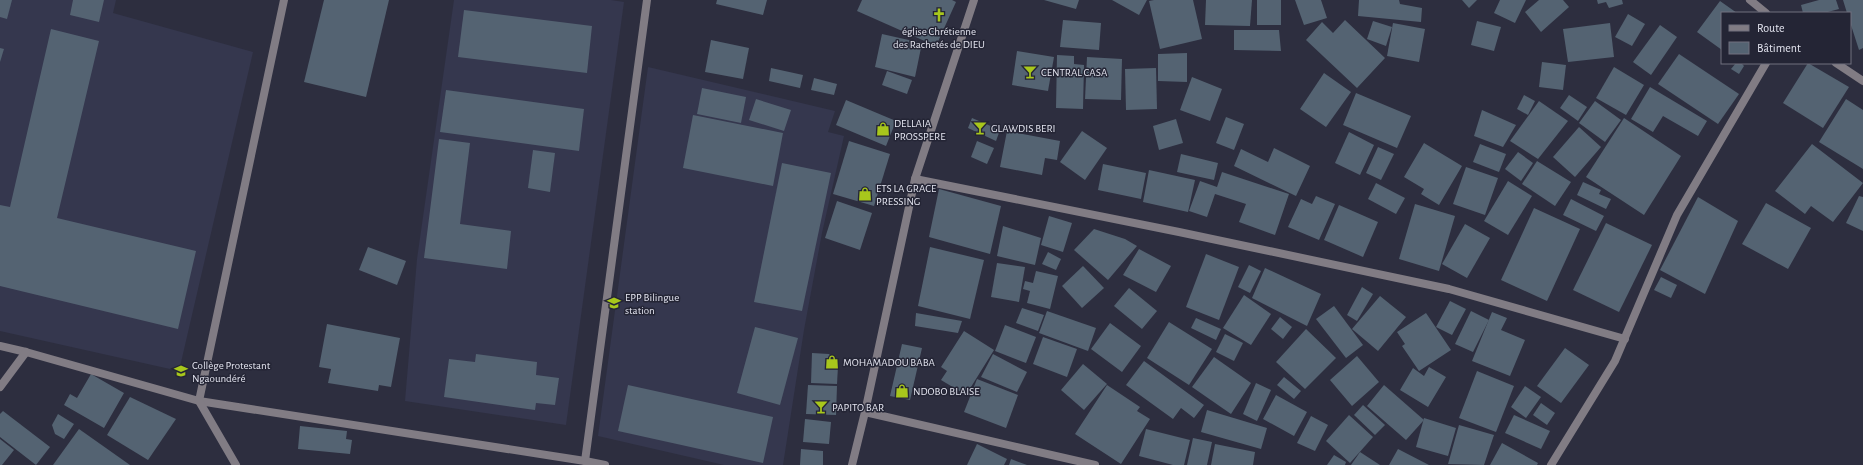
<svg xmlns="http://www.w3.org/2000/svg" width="1863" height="465" viewBox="0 0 1863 465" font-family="'Alegreya Sans',sans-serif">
  <rect width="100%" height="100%" fill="#2d2e3f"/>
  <!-- built -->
  <g fill="#35374e">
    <path d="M0,0h116l-3,13 140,39 -74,319 -179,-40z"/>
    <path d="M454,0h157l13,2 -58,423 -161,-24 12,-142z"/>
    <path d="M648,67l187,44 -7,21 16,4 -22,97 -18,97 -21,135h-59l-126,-29z"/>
  </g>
  <!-- building -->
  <g fill="#546372">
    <path d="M0,0h12l-5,19 -7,-2z"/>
    <path d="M73,0h31l-5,22 -29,-7z"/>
    <path d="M324,0h65l-23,97 -62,-15z"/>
    <path d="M717,0h50l-4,15 -47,-11z"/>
    <path d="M862,0h90l4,2 -20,44 -79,-35z"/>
    <path d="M1044,0h35l-3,9z"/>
    <path d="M1112,0h35l-8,15z"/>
    <path d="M1154,0h39l9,39 -42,10 -11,-48z"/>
    <path d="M1206,0h46l-2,26 -45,-1z"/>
    <rect x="1257" y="0" width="24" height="25"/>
    <path d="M1295,0h26l6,18 -23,7z"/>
    <path d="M1359,0h40l1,4 22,4 -1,14 -63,-6z"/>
    <path d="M1462,0h15l-8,8z"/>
    <path d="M1500,0h26l-11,23 -21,-10z"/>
    <path d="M1539,0h24l6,7 -28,25 -16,-20z"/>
    <path d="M1597,0h25l1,4 -14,4 -3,-6 -8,2z"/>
    <path d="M1819,0h17l3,9 -15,4h-21l-2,-8z"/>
    <path d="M1843,0h20v48l-4,2 -9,-28v-9h-3z"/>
    <path d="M1720,1l17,12h-15v37l-25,-18z"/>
    <path d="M464,10l128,16 -5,47 -129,-16z"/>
    <path d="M1628,14l17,10 -13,22 -17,-9z"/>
    <path d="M1063,20l38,3 -2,27 -39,-3z"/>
    <path d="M1345,20l40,38 -28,30 -51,-48 16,-18 11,11z"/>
    <path d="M1373,21l19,6 -6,19 -19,-7z"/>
    <path d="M1477,21l24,6 -7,24 -23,-6z"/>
    <path d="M1393,23l32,6 -6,33 -32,-6z"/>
    <path d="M1610,23l4,34 -46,5 -5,-33z"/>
    <path d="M1660,25l17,12 -26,38 -18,-13z"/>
    <path d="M51,29l48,12 -42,177 139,33 -18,78 -178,-43v-81l10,2z"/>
    <path d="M1234,30h45l2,21 -47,-1z"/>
    <path d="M882,34l40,9 -7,34 -40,-10z"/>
    <path d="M711,40l38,8 -6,31 -38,-7z"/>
    <path d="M0,48l4,1 -4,13z"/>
    <path d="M1017,51l37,6 -6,34 -36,-6z"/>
    <path d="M1187,53v29l-29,-1v-27z"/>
    <path d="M1679,54l60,40 -21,30 -60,-40z"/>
    <path d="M1057,55l17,1v8l10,1 -1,44 -27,-1z"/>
    <path d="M1087,57l35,2 -1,41 -36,-1z"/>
    <path d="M1542,62l24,3 -3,25 -24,-3z"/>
    <path d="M1736,63h5l3,3 -5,8 -8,-5z"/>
    <path d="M1808,63l41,24 -26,41 -40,-25z"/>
    <path d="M1614,67l30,18 -18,30 -30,-17z"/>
    <path d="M771,68l32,7 -3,13 -31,-7z"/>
    <path d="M1156,68l1,41 -31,1 -1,-41z"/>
    <path d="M887,71l25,9 -5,14 -25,-9z"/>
    <path d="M1324,73l27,19 -25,35 -26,-18z"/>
    <path d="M1192,77l30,12 -12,32 -30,-11z"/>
    <path d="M814,78l23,6 -3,11 -23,-5z"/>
    <path d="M1650,87l57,34 -9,15 -35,-20 -10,16 -22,-13z"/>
    <path d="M702,88l44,9 -5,26 -44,-9z"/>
    <path d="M446,90l138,19 -5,42 -139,-19z"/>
    <path d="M1356,93l55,23 -14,32 -54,-23z"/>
    <path d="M1524,95l11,6 -7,14 -11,-6z"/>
    <path d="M1569,95l18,12 -9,14 -18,-13z"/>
    <path d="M756,99l35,11 -7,21 -35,-11z"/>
    <path d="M1846,99l17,11v59l-44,-27z"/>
    <path d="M846,100l50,21 -10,25 -50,-21z"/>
    <path d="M1539,101l29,20 -30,38 -28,-18z"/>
    <path d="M1595,101l26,19 -16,22 -26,-19z"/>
    <path d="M1482,110l34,15 -13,22 -29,-11z"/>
    <path d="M693,115l90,18 -10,53 -90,-18z"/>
    <path d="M1226,117l18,7 -10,26 -18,-7z"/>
    <path d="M972,118l28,12 -4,11 -28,-13z"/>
    <path d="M1624,118l57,38 -37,59 -58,-38z"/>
    <path d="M1176,119l7,24 -24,7 -6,-24z"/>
    <path d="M1579,127l22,20 -26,30 -22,-20z"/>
    <path d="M1007,131l53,10 -3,19 -12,-2 -3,17 -42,-8z"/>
    <path d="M1082,131l25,17 -22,32 -25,-18z"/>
    <path d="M1349,132l25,13 -14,30 -25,-12z"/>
    <path d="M439,139l31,4 -10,81 51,7 -4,38 -83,-11z"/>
    <path d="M849,141l41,13 -16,52 -41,-12z"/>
    <path d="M977,141l17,7 -7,16 -16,-7z"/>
    <path d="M1424,143l38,23 -23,39 -18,-11 3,-5 -20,-12z"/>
    <path d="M1480,144l26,10 -7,18 -26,-10z"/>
    <path d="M1812,144l51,39 -30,39 -22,-16 -6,8 -30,-23z"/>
    <path d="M1378,147l16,7 -13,26 -15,-7z"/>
    <path d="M1274,148l36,18 -14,30 -62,-30 7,-17 27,13z"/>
    <path d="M533,150l22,3 -5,39 -22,-4z"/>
    <path d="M1518,152l15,11 -12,18 -16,-12z"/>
    <path d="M1181,154l37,9 -4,17 -37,-8z"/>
    <path d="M1537,161l34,21 -16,24 -33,-22z"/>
    <path d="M782,163l49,10 -29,138 -48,-9z"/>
    <path d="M1103,164l43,9 -5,26 -43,-9z"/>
    <path d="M1466,167l32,11 -13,37 -32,-11z"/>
    <path d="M1149,170l46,10 -7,32 -45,-10z"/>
    <path d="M1222,172l67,22 -14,41 -36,-13 7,-18 -31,-10 -8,23 -18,-6 11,-30 17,6z"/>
    <path d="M1508,181l24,15 -24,39 -24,-14z"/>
    <path d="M1583,182l18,8 -2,4 12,5 -5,10 -29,-14z"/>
    <path d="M1376,183l29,15 -9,16 -28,-15z"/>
    <path d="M939,189l62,17 -11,48 -61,-17z"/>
    <path d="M1316,196l19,8 -16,36 -31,-13 13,-28 11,5z"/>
    <path d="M1859,196l4,1v34l-17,-8z"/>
    <path d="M1698,197l40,24 -33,73 -45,-24z"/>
    <path d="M1571,199l33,17 -8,15 -33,-16z"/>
    <path d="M837,201l35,12 -12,37 -35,-12z"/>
    <path d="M1766,203l45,25 -23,41 -46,-25z"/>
    <path d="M1415,204l40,12 -16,55 -40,-12z"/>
    <path d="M1339,205l39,17 -15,35 -39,-17z"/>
    <path d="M1534,208l46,21 -33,72 -46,-21z"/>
    <path d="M1049,216l23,7 -9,29 -22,-7z"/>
    <path d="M1606,223l46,22 -33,67 -46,-22z"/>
    <path d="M1465,224l25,14 -23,40 -25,-14z"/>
    <path d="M1003,226l38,12 -6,27 -38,-9z"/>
    <path d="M1094,229l31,10 12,7 -29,34 -34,-30z"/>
    <path d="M368,247l38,14 -9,24 -38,-15z"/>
    <path d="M930,247l54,13 -14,59 -52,-13z"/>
    <path d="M1139,249l32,17 -15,26 -33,-17z"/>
    <path d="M1048,252l13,7 -5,11 -14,-6z"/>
    <path d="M1206,254l33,13 -20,53 -33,-13z"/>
    <path d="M997,263l28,4 -6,35 -28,-5z"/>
    <path d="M1249,265l12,6 -11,22 -12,-6z"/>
    <path d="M1083,266l21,22 -22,20 -20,-22z"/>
    <path d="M1265,268l56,26 -14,32 -55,-28z"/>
    <path d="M1036,271l22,5 -8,33 -23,-6 3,-12 -7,-2 2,-8 8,2z"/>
    <path d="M1661,277l16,8 -6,13 -17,-8z"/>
    <path d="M1362,287l11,7 -16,27 -10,-6z"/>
    <path d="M1129,288l28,23 -15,18 -28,-23z"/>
    <path d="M1244,295l27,19 -20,31 -28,-17z"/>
    <path d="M1380,296l26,21 -28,34 -26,-22z"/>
    <path d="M1450,301l16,8 -14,26 -16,-8z"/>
    <path d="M1334,306l29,39 -17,13 -30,-39z"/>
    <path d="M1022,308l22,7 -6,16 -22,-8z"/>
    <path d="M1047,311l49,17 -8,23 -49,-18z"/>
    <path d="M1471,311l18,9 -16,32 -18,-8z"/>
    <path d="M1492,312l15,6 -6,12 24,10 -15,36 -38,-15z"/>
    <path d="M916,313l46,8 -4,12 -43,-7z"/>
    <path d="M1426,313l25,37 -32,21 -17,-25 3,-2 -8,-12z"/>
    <path d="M1280,317l12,10 -9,12 -12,-10z"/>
    <path d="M1196,318l25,11 -5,11 -25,-12z"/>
    <path d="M1169,322l43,27 -23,36 -42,-27z"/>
    <path d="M1110,323l31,23 -19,26 -31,-23z"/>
    <path d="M327,324l73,14 -9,49 -12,-2 -1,6 -50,-8 3,-14 -12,-2z"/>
    <path d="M1005,325l31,12 -10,26 -31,-12z"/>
    <path d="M755,327l43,11 -18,67 -43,-12z"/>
    <path d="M1306,329l30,29 -31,31 -29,-27z"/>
    <path d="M964,331l30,19 -28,45 -25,-15 6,-9 -6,-4z"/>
    <path d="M1225,334l18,9 -9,18 -18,-9z"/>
    <path d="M1043,337l34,12 -10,28 -34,-13z"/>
    <path d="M902,344l20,4 -12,52 -20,-4z"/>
    <path d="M1565,348l24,17 -28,38 -24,-17z"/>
    <path d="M812,353l17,1 9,12 -1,18 -26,-1z"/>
    <path d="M476,354l61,8 -1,13 23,3 -4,27 -19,-2 -1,7 -91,-13 5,-38 26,3z"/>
    <path d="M993,354l34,18 -10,20 -36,-15z"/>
    <path d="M1357,356l22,26 -27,24 -22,-26z"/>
    <path d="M1214,357l37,26 -20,31 -39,-27z"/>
    <path d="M1144,361l60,44 -10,13 -13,-10 -8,11 -47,-34z"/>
    <path d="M1083,364l24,20 -23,26 -23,-20z"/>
    <path d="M1429,367l17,10 -18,30 -28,-17 13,-22 11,8z"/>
    <path d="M1477,371l37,15 -18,46 -37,-14z"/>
    <path d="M91,374l33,19 -20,35 -40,-23 6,-11 7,4z"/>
    <path d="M1284,377l17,14 -7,8 -17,-14z"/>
    <path d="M977,379l41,16 -12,33 -42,-16z"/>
    <path d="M1256,383l15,7 -14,31 -14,-7z"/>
    <path d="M628,385l145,32 -10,46 -145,-32z"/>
    <path d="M808,385l29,1 -1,29 -30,-1z"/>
    <path d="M1107,385l33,22 -3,4 13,8 -29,45 -46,-30z"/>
    <path d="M1384,385l40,35 -18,20 -39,-34z"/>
    <path d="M1525,386l16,11 -15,21 -15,-11z"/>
    <path d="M1276,395l31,17 -13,24 -31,-17z"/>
    <path d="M130,397l46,22 -28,41 -41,-25z"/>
    <path d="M1541,403l14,10 -8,12 -14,-10z"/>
    <path d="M1363,405l22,20 -10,10 -21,-20z"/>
    <path d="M1207,410l60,18 -6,21 -60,-17z"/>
    <path d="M3,411l47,36 -14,18 -36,-28v-23z"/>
    <path d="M58,414l16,10 -10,15 -9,-5 -3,-9z"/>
    <path d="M1349,415l24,22 -23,26 -24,-22z"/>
    <path d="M1514,415l36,16 -9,18 -36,-16z"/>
    <path d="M1311,416l17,9 -13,26 -18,-8z"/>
    <path d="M1424,418l32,10 -8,28 -32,-9z"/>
    <path d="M805,419l26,3 -2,22 -26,-2z"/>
    <path d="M1459,425l35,10 -10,30 -36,-1z"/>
    <path d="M300,426l47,5 -1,8 6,1 -2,14 -52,-5z"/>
    <path d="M79,429l51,36h-77z"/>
    <path d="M1146,429l44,11 -6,25h-11l-34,-9z"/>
    <path d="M1193,438l19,4 -5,23h-20z"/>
    <path d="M0,439l14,11 -12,15h-2z"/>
    <path d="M1502,443l36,20 -1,2h-47z"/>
    <path d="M977,444l30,15 -3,6h-37z"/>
    <path d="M1215,444l40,8 -2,13h-42z"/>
    <path d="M801,449l22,2v14h-23z"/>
    <path d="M1398,449l31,16h-40z"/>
    <path d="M1360,452l20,13h-29z"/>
    <path d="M1334,455l12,7 -1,3h-18z"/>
    <path d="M1011,459l16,6h-18z"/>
  </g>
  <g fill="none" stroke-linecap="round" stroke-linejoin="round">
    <!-- street -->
    <g stroke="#817c84" stroke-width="8">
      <path d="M284,0l-85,401 386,60"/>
      <path d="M1750,0l16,13"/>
      <path d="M1836,63l27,18"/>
      <path d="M915,179l264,53 270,57 176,50"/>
      <path d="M0,346l26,6 173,49 37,64"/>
      <path d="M0,387l26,-35"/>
      <path d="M865,412l230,53"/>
      <path d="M605,465l-20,-4 62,-461"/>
      <path d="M852,465l13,-53 50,-233 59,-179"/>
      <path d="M1551,465l64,-104 62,-146 89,-152"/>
    </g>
  </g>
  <!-- icons -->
  <defs>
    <g id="church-bare" transform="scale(1.08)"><path d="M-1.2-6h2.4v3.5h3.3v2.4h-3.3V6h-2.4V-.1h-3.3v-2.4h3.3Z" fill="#a8c71c" stroke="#242535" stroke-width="2.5" paint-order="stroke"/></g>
    <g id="bar-bare" transform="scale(1.08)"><path d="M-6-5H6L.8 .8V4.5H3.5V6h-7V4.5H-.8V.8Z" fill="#a8c71c" stroke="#242535" stroke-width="2.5" paint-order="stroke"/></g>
    <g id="shop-bare" transform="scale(1.08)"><path d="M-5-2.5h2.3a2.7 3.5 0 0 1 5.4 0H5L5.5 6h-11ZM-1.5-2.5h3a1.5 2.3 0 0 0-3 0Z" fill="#a8c71c" stroke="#242535" stroke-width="2.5" paint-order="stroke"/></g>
    <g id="school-bare" transform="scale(1.08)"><path d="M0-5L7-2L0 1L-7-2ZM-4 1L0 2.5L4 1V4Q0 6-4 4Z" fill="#a8c71c" stroke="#242535" stroke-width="2.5" paint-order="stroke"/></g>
  </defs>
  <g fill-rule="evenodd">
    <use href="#church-bare" x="939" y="15"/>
    <use href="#bar-bare" x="1030" y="72"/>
    <use href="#bar-bare" x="980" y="128"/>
    <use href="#shop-bare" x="883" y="129"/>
    <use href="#shop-bare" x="865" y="194"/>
    <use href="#school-bare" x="614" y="303"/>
    <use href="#shop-bare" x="832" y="362"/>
    <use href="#school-bare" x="181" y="371"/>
    <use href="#shop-bare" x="902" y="391"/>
    <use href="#bar-bare" x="821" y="407"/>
  </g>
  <g text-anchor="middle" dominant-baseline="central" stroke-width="3" stroke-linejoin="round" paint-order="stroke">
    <!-- poi labels -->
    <g font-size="11" fill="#e3e4ef" stroke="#242535" text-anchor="start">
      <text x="939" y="31" text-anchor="middle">église Chrétienne<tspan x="939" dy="13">des Rachetés de DIEU</tspan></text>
      <text x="1041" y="72">CENTRAL CASA</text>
      <text x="894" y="123">DELLAIA<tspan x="894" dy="13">PROSSPERE</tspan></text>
      <text x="991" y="128">GLAWDIS BERI</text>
      <text x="876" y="188">ETS LA GRACE<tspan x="876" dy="13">PRESSING</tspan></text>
      <text x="625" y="297">EPP Bilingue<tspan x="625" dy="13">station</tspan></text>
      <text x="843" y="362">MOHAMADOU BABA</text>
      <text x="192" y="365">Collège Protestant<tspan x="192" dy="13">Ngaoundéré</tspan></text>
      <text x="913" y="391">NDOBO BLAISE</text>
      <text x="832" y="407">PAPITO BAR</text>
    </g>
  </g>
  <!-- legend -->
  <rect x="1721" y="12" width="130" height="52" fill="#242535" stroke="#70717f"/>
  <rect x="1729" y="25" width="20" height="6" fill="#817c84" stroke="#70717f"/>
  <text x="1757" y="32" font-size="12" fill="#e3e4ef">Route</text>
  <rect x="1729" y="42" width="20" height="12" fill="#546372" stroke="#70717f"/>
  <text x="1757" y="52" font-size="12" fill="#e3e4ef">Bâtiment</text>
</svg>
